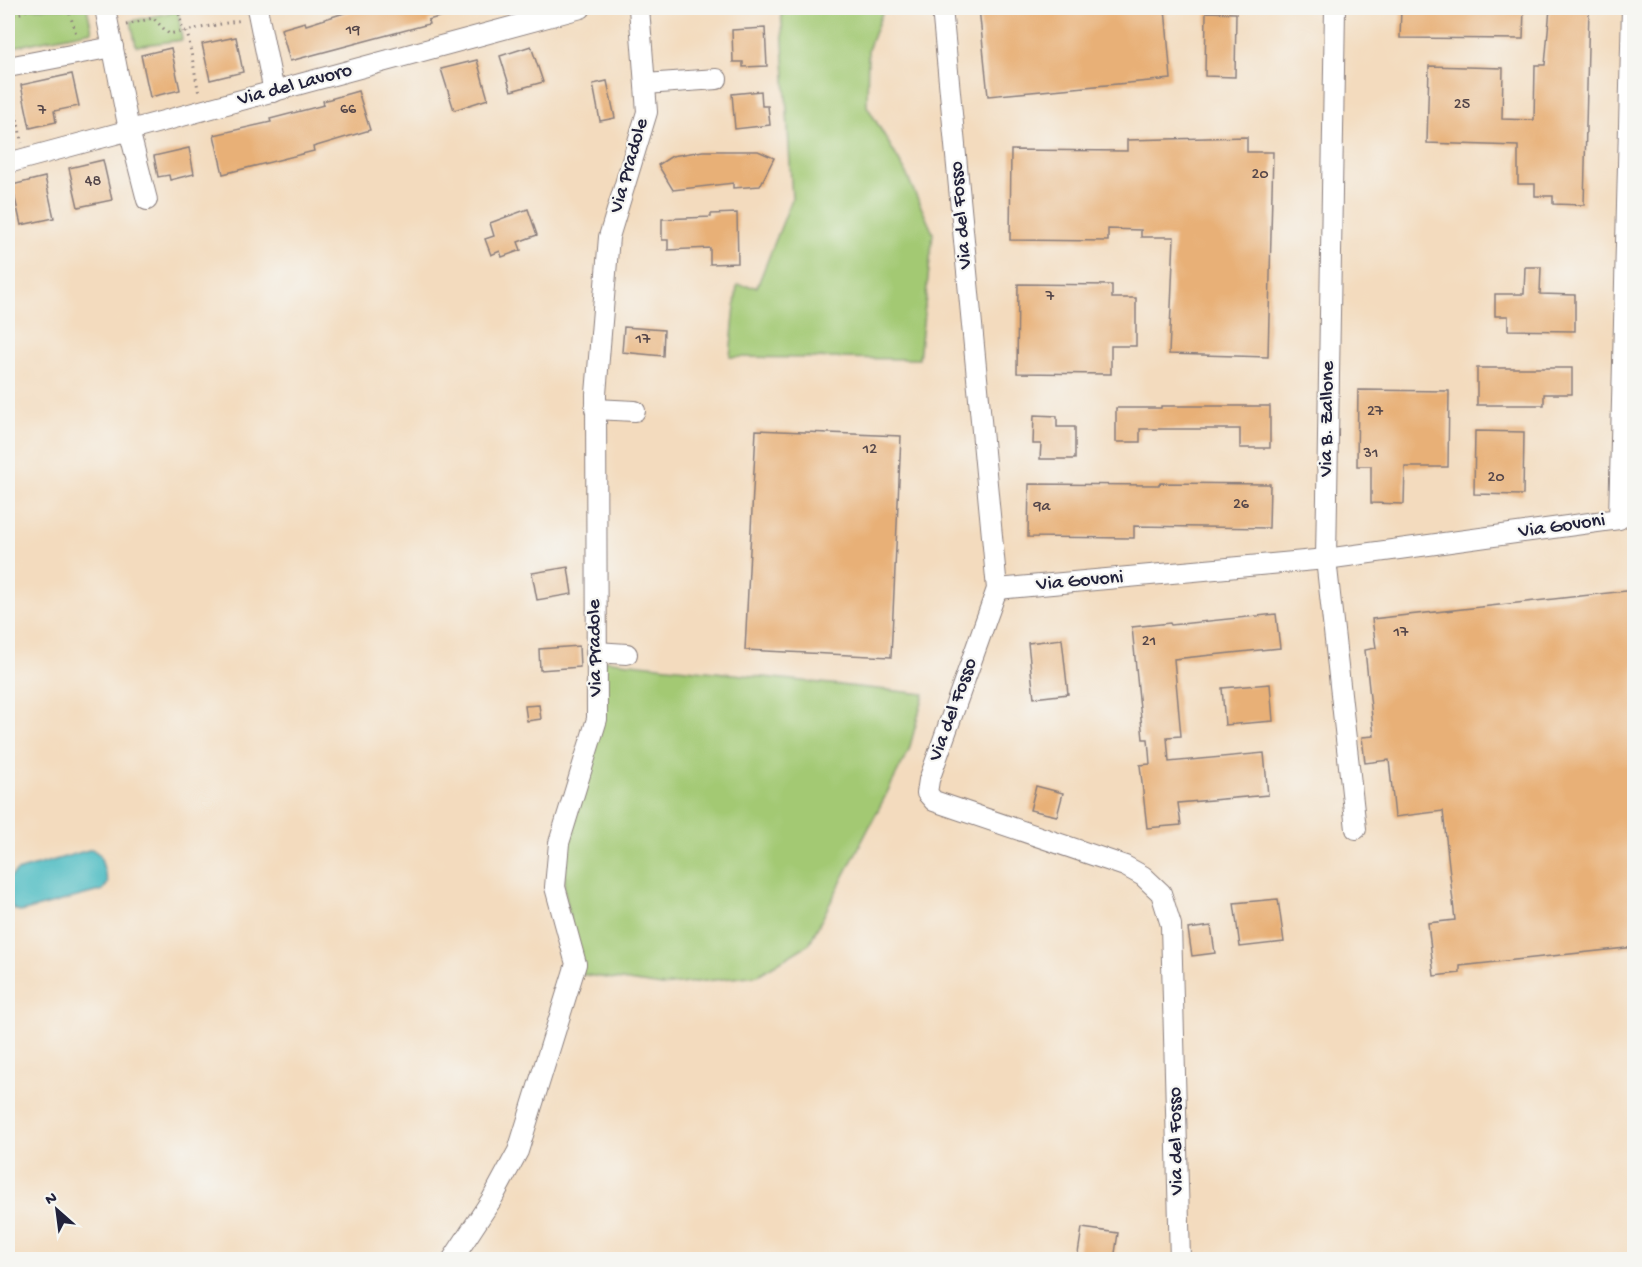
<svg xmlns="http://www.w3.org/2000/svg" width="1642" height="1267" viewBox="0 0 1642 1267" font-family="'Gochi Hand',sans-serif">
  <rect width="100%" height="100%" fill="#f6f6f2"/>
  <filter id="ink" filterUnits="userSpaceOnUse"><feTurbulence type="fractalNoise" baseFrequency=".0167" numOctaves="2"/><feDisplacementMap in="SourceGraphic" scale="12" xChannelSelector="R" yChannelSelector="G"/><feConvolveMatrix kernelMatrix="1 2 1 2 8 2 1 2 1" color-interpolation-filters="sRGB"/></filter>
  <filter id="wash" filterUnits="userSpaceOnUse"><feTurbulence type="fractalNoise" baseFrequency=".008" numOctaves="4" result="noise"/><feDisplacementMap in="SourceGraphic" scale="24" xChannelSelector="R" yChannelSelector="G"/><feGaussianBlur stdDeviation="1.35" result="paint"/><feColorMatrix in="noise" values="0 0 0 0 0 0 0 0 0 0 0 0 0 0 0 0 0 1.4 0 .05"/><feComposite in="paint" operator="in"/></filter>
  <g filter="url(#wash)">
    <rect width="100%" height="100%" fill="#f3dbbe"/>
    <!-- green -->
    <g fill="#a3c973" stroke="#627657" stroke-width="1.5">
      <path d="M8,8h79l5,23 -84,17z"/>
      <path d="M781,8h103l-16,42 -1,56 37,63 29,64 -14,126 -189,-2 7,-72 20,2 35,-88z"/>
      <path d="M178,11l4,29 -46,6 -5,-25z"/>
      <path d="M602,660l322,34 -15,56 -100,194 -51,31 -96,11 -82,-12 -16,-86 3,-45z"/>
    </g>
    <!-- water -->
    <path fill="#4dbcc2" stroke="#386f7e" stroke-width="1.5" d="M92,849l8,6 8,28 -5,7 -82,22 -9,-4 -4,-29 9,-8z"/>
    <g id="blocks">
      <!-- building -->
      <g fill="#e8b077">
        <path d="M360,8h96l1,4 -29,8 1,4 -139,37 -9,-32 24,-7 1,3z"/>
        <path d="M979,8h186l6,71 -183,17z"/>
        <path d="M1401,8h123l-1,31 -123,-1z"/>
        <path d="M1550,8h39l-5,197 -31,-1v-8h-18v-12h-17v-38l-91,-3 2,-77 74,2 -1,51 32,1 1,-55h10z"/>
        <path d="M1206,12l30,1 -1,64 -30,-1z"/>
        <path d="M765,28l2,38 -24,1v-5h-10l-1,-32z"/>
        <path d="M236,37l7,35 -33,8 -8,-36z"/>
        <path d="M531,46l12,36 -32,9 -11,-35z"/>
        <path d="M171,48l9,42 -30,7 -9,-42z"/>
        <path d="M477,60l11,39 -34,11 -13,-41z"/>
        <path d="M72,74l7,32 -25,5 2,11 -26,6 -9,-43z"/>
        <path d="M607,81l8,37 -15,3 -7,-37z"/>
        <path d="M358,91l12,39 -57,17 1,4 -91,23 -9,-39 57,-13 -1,-3 54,-14 -1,-4z"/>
        <path d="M761,91l1,15h6l2,19 -35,4 -3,-35z"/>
        <path d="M1247,137v15h26l-5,205 -99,-3 5,-117h-33v-7l-33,-1v12l-98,-1 1,-90 116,1v-11z"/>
        <path d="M189,148l5,26 -24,6 -1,-5 -11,2 -4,-21z"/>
        <path d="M703,151h55l16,7 -14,28 -27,2v-5l-60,7 -15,-25 14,-9z"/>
        <path d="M103,160l9,40 -34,7 -9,-39z"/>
        <path d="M45,177l9,41 -33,7 -9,-40z"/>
        <path d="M528,209l9,26 -19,7 3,8 -19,7 -2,-6 -9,4 -6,-16 9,-3 -4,-13z"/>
        <path d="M737,213l1,50 -28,1v-16l-42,2v-10h-6v-21l49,-2v-3z"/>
        <path d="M1525,267h16l-1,27 35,1v36l-67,-1v-14h-13v-22h29z"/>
        <path d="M1018,284l94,1v13h24v48h-25v28l-94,-1z"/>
        <path d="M624,327l40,3 -1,26 -41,-4z"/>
        <path d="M1477,368h95v26h-28v11h-67z"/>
        <path d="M1358,390l91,1 -1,76h-43l-1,37 -33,-1v-37h-14z"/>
        <path d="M1161,406h109v42h-30v-19h-100v13h-24v-34h45z"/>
        <path d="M1034,415l23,1v11h18v32h-35l1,-15h-8z"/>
        <path d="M756,430l145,6 -10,221 -146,-7z"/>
        <path d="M1475,431l49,1 -1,63 -49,-1z"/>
        <path d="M1160,483l110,1 -1,44 -135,-2v12l-106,-1 1,-53 130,1z"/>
        <path d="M568,567l4,27 -35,6 -5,-27z"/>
        <path d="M1635,590v357l-175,19v7l-26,3 -6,-53 27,-3 -12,-109 -48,6 -6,-57 -24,3 -3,-26 12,-1 -9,-86 11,-2 -4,-29z"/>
        <path d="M1276,614l4,34 -106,11 7,77 -14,1 2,25 95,-9 4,42 -90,8 3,22 -34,3 -7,-63 10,-1 -2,-25h-5l-11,-112 38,-4 1,2z"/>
        <path d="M1062,639l6,55 -34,4 -6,-55z"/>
        <path d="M579,646l1,21 -40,3 -1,-21z"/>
        <path d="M1270,684l3,37 -48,4 -3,-37z"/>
        <path d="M539,705l2,14 -14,2 -2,-15z"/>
        <path d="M1036,786l27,7 -6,23 -27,-6z"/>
        <path d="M1278,899l6,43 -44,5 -6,-44z"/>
        <path d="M1211,926l4,27 -23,3 -4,-27z"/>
        <path d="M1082,1228l36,5 -4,27h-37z"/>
      </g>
    </g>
  </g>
  <g filter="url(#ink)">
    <use href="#blocks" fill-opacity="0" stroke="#8a7e7c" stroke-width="1.5"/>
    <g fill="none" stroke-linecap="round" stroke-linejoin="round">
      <!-- minor casing -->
      <g stroke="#8a7e7c" stroke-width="22">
        <g id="minor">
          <path d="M105,8l24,122 18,70"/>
          <path d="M257,8l17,84"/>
          <path d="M942,8l55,581 -68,191 -2,13 7,8 191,65 18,10 18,17 10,32 9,335"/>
          <path d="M1335,8l-9,551 30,270"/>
          <path d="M8,67l105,-20"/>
          <path d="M645,84l72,-5"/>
          <path d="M8,163l573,-155"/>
          <path d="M595,409l40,2"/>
          <path d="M997,589l329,-30 293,-40 13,-511"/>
          <path d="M596,652l31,2"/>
          <path d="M452,1260l40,-61 26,-48 58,-187 -21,-77 4,-44 38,-124 -1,-325 13,-157 38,-125 -8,-104"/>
        </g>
      </g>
      <!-- path -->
      <g stroke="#8a7e7c" stroke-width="3" stroke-dasharray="1.5 4.5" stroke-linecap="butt">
        <path d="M68,8l8,26h2"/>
        <path d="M178,8l5,24"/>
        <path d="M8,16l17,-4 2,-4"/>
        <path d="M126,25l27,-7 16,16 73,-14"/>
        <path d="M187,31l12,63"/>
        <path d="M10,84l12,59"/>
      </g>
      <!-- minor -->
      <use href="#minor" stroke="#fff" stroke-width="20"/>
    </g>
  </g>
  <g text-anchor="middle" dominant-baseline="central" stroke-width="4.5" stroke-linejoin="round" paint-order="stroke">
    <!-- number labels -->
    <g font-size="16" fill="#54464a">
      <text x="353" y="31">19</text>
      <text x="1462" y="105">25</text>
      <text x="348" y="110">66</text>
      <text x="42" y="111">7</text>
      <text x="1260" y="175">20</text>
      <text x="93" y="182">48</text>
      <text x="1050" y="297">7</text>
      <text x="643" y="340">17</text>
      <text x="1375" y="412">27</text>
      <text x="870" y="450">12</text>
      <text x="1371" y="454">31</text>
      <text x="1496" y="478">20</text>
      <text x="1241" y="505">26</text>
      <text x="1042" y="507">9a</text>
      <text x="1401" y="633">17</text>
      <text x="1149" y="642">21</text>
    </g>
    <!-- street labels -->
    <g font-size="20" fill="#22223b" stroke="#f6f6f2">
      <text transform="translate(295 86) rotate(-15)">Via del Lavoro</text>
      <text transform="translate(630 166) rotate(-74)">Via Pradole</text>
      <text transform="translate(962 215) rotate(-95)">Via del Fosso</text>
      <text transform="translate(1328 419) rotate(-89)">Via B. Zallone</text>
      <text transform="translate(1562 527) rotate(-8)">Via Govoni</text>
      <text transform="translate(1080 582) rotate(-5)">Via Govoni</text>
      <text transform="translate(596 648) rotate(-91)">Via Pradole</text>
      <text transform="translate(954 710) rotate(-70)">Via del Fosso</text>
      <text transform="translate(1177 1141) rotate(-91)">Via del Fosso</text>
    </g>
  </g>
  <!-- margin -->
  <rect width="1642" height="1267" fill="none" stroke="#f6f6f2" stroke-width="30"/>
  <!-- north arrow -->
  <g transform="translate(57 1210) rotate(332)" stroke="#f6f6f2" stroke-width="4.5" paint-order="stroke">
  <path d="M0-4.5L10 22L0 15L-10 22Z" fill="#22223b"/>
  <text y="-9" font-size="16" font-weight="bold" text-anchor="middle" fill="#22223b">N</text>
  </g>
</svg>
